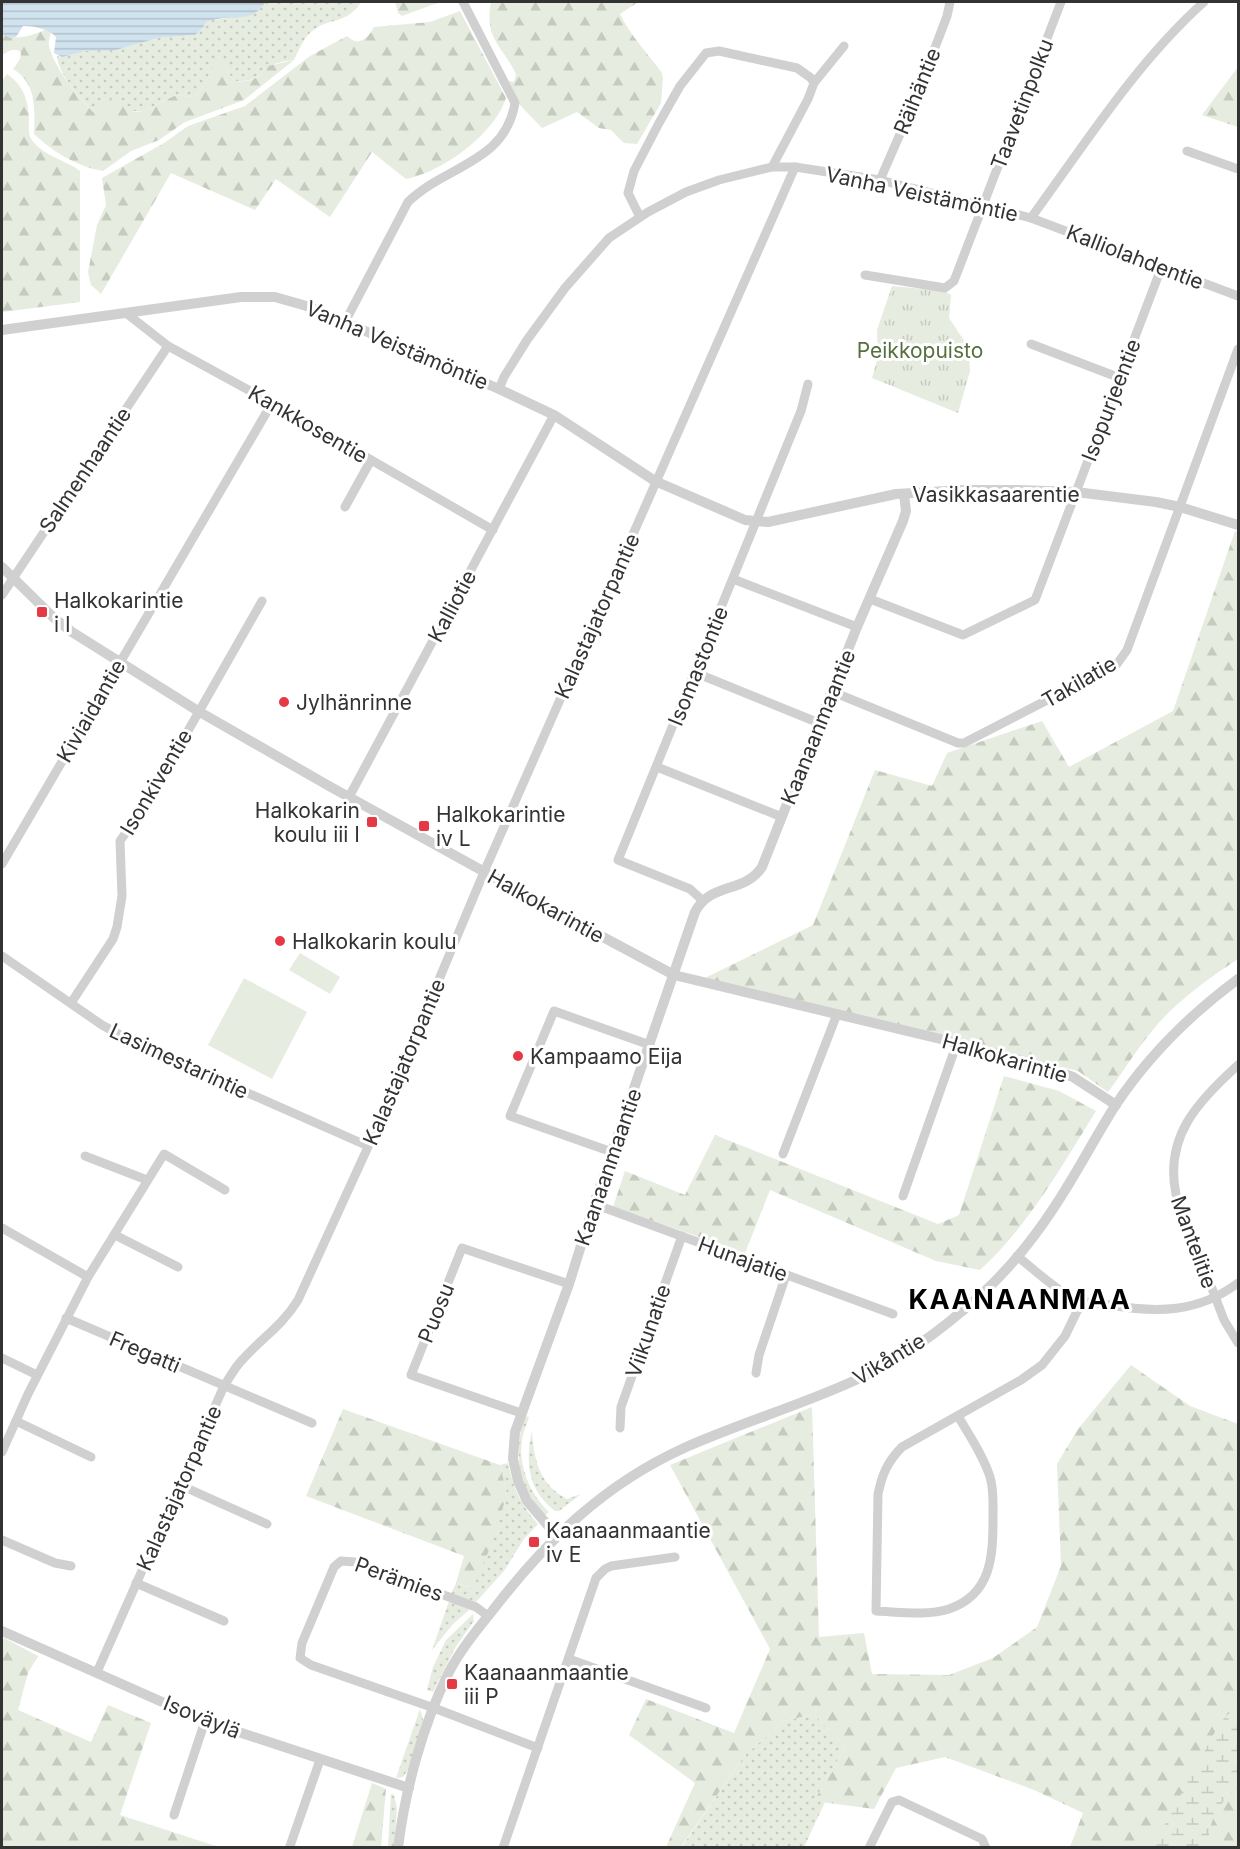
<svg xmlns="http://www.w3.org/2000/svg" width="1240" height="1849" viewBox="0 0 1240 1849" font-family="Inter,sans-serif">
  <defs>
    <pattern id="grass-dots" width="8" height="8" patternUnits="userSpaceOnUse" patternTransform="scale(1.5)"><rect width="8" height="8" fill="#e6ecdf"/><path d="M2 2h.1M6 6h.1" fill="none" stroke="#c6cbc0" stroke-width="1.8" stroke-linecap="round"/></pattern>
    <pattern id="forest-firs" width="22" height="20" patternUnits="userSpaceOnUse" patternTransform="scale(1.5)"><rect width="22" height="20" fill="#e6ecdf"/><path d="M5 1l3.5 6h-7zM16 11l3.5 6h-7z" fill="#c6cbc0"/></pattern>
    <pattern id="wetland-marsh" width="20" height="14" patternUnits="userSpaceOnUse" patternTransform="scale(1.5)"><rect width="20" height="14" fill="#e6ecdf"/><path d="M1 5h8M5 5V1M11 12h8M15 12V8" fill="none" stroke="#c6cbc0"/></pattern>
    <pattern id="park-tufts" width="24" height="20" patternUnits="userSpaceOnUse" patternTransform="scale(1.5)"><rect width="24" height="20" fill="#e6ecdf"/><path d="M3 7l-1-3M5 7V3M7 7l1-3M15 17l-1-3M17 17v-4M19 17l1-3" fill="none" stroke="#c6cbc0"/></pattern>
    <pattern id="water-rules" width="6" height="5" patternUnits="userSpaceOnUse" patternTransform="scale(1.5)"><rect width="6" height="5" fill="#cfe2ee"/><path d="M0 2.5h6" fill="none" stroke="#b2c2cd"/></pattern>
  </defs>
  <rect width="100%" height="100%" fill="#fff"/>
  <!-- grass -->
  <g fill="url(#grass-dots)">
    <path d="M266,2h94v2c-15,20 -30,14 -45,25 -11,7 -15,19 -21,31 -6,1 -14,1 -19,4 -18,9 -15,18 -40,17l-5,-6 -8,-16 -5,-2c-6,16 -10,29 -23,40l-18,-2 -32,16 -51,1c-13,-15 -34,-36 -36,-56l5,1 14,-5 25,-3 15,1 42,-12 37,-3 7,-6 3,-7c21,-7 46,-1 61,-20z"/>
    <path d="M524,1416l5,1c-2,7 -6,15 -7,23 -4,26 8,54 27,72l-5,4c-27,-34 -30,-59 -20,-100z"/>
    <path d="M532,1431c2,29 7,53 35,68l14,-5 -22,17h-4c-27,-21 -30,-48 -23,-80z"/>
    <path d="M508,1463c6,27 12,40 30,61l-14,15 -20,32 -28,31 -25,-8 5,-11 16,5 35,-94 -7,-29z"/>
    <path d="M449,1601l21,8 -17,15 -21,26z"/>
    <path d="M473,1614l1,7 -19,27 -22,44 -6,-2 6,-23 13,-27z"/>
    <path d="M420,1709l4,14 -16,47 -5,7 -7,1z"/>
    <path d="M814,1714l31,33 -30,53 10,2 -21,45 -123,1 64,-93 39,-34z"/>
    <path d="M391,1794l3,1 3,14 -3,38 -6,1z"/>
  </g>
  <!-- forest -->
  <g fill="url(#forest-firs)">
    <path d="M395,2h45l-38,14 -4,-3z"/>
    <path d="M491,2h147l-18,12c10,21 28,40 42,59l1,5 -2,25 -24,41 -13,-1 -13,-13 -12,-2 -22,-16 -35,16 -22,-23 -11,-24 5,1 2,-8c-14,-29 -32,-35 -25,-72z"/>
    <path d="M460,11l46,87c-3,7 -6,15 -11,21 -19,27 -58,54 -89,60l-34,-27 -42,65 -54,-38 -21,31 -84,-37 -70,121 -10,-9 -3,-13 9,-47 9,-20 -4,-27 62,-35 24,-17 57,-20 65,-50 37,-20c11,11 21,3 27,-9l56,-5z"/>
    <path d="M45,30l6,2c-1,5 -3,10 -2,14 5,22 29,50 44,66l4,-1 3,-6 16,-8 18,15 10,-1 32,-16 18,2c13,-11 17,-24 22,-40l6,1 8,17 5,6c18,1 22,-2 33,-15l26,-6 -50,40 -59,22 -26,18 -28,11 -28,20c-25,-4 -50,-19 -69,-37 1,-24 3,-51 -21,-65l7,-10 1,-6 -3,-3h-7l-9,5v-21c15,7 28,2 43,-4z"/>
    <path d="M1238,67v60l-36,-12z"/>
    <path d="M7,74c16,11 21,25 22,44 0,6 -1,14 1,19 10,18 34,22 50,34v131l-78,10v-231z"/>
    <path d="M1235,531l3,2v331l-1,7 1,4v84c-30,20 -63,43 -86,72 -16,19 -29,41 -44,61l-30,-21 -373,-93 108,-53 62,-155 57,16 15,-33 95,-32 27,46 104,-56z"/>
    <path d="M1004,1076l55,15 37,20c-35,56 -67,114 -116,159l-44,-9 -166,-71 -25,63 -132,-46 12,-36 60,24 30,-60 223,89 21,-9z"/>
    <path d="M1131,1365l59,41 48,18v423h-168l13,-34 -49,-23 -89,-33 -49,11 -22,41 -60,-8 31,-54 -31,-33 -30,7 -39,34 -64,92h-15l29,-64 -66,-48 17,-36 88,34 36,-84 -100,-184 142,-58 7,230 45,-4 8,41 77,1 44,-17 44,-31 24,-61 -4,-102 21,-35z"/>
    <path d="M343,1409l157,56 7,29 -15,49 -19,45 -17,-5 8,-27 -158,-60z"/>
    <path d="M4,1638l34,18 -10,17 -10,37 73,32 17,-37 43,18 -31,92 99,32h-217v-203z"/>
    <path d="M372,1783l14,6 -5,58h-29z"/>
  </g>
  <!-- wetland -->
  <path fill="url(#wetland-marsh)" d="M1238,1708v79c-17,14 -33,37 -28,60h-62l17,-23 53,-98 9,-11z"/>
  <!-- park -->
  <path fill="url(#park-tufts)" d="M892,286l52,5 7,4 -2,23 18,27 2,8 1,18 -12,42 -86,-35 6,-21 -1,-27z"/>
  <!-- pitch -->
  <g fill="#e6ecdf">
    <path d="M300,953l40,24 -10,17 -41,-24z"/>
    <path d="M244,978l63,34 -35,67 -64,-34z"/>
  </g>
  <!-- water -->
  <path fill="url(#water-rules)" d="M2,2h264c-17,24 -34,10 -60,20l-4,7 -7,6 -37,3 -42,12 -31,1 -23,6 -8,-4 2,-16c-6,-8 -23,-11 -33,-11l-7,11 -6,1 -8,-4z"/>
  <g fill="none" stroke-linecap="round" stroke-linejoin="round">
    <!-- minor -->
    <g stroke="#d0d0d0" stroke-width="9">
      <path d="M1187,151l51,18"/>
      <path d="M772,167l36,-68 6,-16 30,-37"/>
      <path d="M880,180l37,-85 30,-79 3,-14"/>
      <path d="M640,217l-12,-24 6,-22 25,-48 21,-37 26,-33 13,-2 78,17 14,10 3,5"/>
      <path d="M1031,218l207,78"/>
      <path d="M865,275l80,13 9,-7 107,-279"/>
      <path d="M126,313l42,33 104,57 221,127"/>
      <path d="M345,322l63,-120c38,-37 97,-39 107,-99l-52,-101"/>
      <path d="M1031,344l89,34"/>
      <path d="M499,389l5,-12 23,-37 38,-52 44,-50 39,-26 38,-20 33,-12 53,-13h23l85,13 151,38c54,-74 105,-155 173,-216"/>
      <path d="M345,507l26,-47"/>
      <path d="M733,579l124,48"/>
      <path d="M2,595l166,-249"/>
      <path d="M870,599l93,36 72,-35 127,-334"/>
      <path d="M696,673l123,50"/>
      <path d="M833,692l125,51h6l153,-79 10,-14 111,-301"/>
      <path d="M657,767l125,50"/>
      <path d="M349,797l205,-382"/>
      <path d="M2,864l270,-461"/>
      <path d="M702,900l-12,-11 -72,-29 183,-449 7,-27"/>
      <path d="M2,956l100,69 35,19 231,102"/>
      <path d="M71,1003l42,-64 4,-12 5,-31 -2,-55 28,-40 114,-200"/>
      <path d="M1238,1065c-40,36 -74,72 -62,129l48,126 14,23"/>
      <path d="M612,1152l-102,-36 44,-105 96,34"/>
      <path d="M783,1154l54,-140"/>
      <path d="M85,1156l62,24"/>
      <path d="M903,1196l54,-153"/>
      <path d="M594,1204l299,110"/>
      <path d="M2,1228l86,49"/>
      <path d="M115,1235l63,32"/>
      <path d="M1017,1256c17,13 37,33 56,42 11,5 25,5 37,7 47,8 88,8 128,-22"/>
      <path d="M66,1318l246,105"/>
      <path d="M2,1358l35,17"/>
      <path d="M756,1373l3,-18 27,-80"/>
      <path d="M521,1413l-110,-38 51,-127 107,36"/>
      <path d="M958,1416c11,19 25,39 32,61 4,13 3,27 3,40 0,39 -1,77 -44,92 -22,7 -49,3 -73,2l2,-117c4,-19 9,-32 24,-47l119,-67 21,-15 23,-29 17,-35"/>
      <path d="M16,1421l75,36"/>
      <path d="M620,1428l1,-21 61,-171"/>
      <path d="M2,1452l26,-58 60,-117 76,-123 61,36"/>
      <path d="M180,1485l87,39"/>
      <path d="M2,1540l53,23 16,3"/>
      <path d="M136,1583l88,38"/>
      <path d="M488,1616l-12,-9 -121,-45 -14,-1 -7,6 -32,76 -2,15 11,7 123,43 104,40"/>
      <path d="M569,1659l137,49"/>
      <path d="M97,1672l127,-286c6,-9 11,-19 19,-27 20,-22 39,-33 55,-59l80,-175 106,-253 311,-705"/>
      <path d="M174,1815l31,-94"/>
      <path d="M290,1846l30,-86"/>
      <path d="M503,1848l93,-270 9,-9 6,-3 64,-9"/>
      <path d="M869,1848l23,-46 7,-2 83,39 4,9"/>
    </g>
    <!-- tertiary -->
    <g stroke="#d0d0d0" stroke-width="10">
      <path d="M2,330l239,-33h34l35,10 189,82 55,26 101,66 90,39 23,2 128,-28 68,-4h53l59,2 80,10 24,5 58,18"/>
      <path d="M2,567l52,51 18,14 126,79 131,75 259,143 86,46 283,68 92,25 24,9 43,28"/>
      <path d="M556,1535l-29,-34 -9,-20 -5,-22 2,-27 54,-148 25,-80 101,-292c15,-30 49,-18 67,-45l95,-240 46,-106 3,-10 -2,-17"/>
      <path d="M2,1631l203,90 204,67"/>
      <path d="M398,1848c7,-58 25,-124 51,-176 12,-23 28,-42 44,-62 54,-70 110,-125 191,-162 54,-24 111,-41 165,-65 40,-17 79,-43 112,-71 35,-28 67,-65 92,-103 23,-34 41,-70 62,-103 33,-50 76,-92 123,-127"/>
    </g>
  </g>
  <!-- markers -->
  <g fill="#e63946" stroke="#fff" stroke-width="2">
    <rect x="36" y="606" width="12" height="12" rx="3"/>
    <circle cx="284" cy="702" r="6"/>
    <rect x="366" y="816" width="12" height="12" rx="3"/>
    <rect x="418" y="820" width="12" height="12" rx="3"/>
    <circle cx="280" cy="941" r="6"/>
    <circle cx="518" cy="1056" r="6"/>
    <rect x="528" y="1536" width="12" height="12" rx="3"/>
    <rect x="446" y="1678" width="12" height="12" rx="3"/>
  </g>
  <g text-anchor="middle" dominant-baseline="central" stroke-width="6" stroke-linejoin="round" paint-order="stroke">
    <!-- street labels -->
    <g font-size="21" fill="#333" stroke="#fff">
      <text transform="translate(917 91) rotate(-68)">Räihäntie</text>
      <text transform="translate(1022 104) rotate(-69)">Taavetinpolku</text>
      <text transform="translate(922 194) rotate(12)">Vanha Veistämöntie</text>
      <text transform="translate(1135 257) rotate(21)">Kalliolahdentie</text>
      <text transform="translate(397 345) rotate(23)">Vanha Veistämöntie</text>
      <text transform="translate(1111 400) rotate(-69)">Isopurjeentie</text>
      <text transform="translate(308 424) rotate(30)">Kankkosentie</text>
      <text transform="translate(85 470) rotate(-56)">Salmenhaantie</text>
      <text x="996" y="494">Vasikkasaarentie</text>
      <text transform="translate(452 606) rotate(-62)">Kalliotie</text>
      <text transform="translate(597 616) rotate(-66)">Kalastajatorpantie</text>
      <text transform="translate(698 666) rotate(-68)">Isomastontie</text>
      <text transform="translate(1079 682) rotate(-30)">Takilatie</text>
      <text transform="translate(91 711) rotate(-60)">Kiviaidantie</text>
      <text transform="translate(818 727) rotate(-68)">Kaanaanmaantie</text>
      <text transform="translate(156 782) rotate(-59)">Isonkiventie</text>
      <text transform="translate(546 906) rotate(29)">Halkokarintie</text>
      <text transform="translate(1005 1058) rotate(16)">Halkokarintie</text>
      <text transform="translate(179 1061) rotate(25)">Lasimestarintie</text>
      <text transform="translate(404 1062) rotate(-67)">Kalastajatorpantie</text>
      <text transform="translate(608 1167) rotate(-71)">Kaanaanmaantie</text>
      <text transform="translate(1194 1242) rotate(70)">Mantelitie</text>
      <text transform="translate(743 1259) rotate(20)">Hunajatie</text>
      <text transform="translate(436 1313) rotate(-68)">Puosu</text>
      <text transform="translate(648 1331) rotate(-71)">Viikunatie</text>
      <text transform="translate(145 1352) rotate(23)">Fregatti</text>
      <text transform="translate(889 1359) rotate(-31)">Vikåntie</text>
      <text transform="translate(179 1488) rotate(-66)">Kalastajatorpantie</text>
      <text transform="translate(399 1579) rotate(20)">Perämies</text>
      <text transform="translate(202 1717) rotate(22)">Isoväylä</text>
    </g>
    <!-- park labels -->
    <g font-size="21" fill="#56703f" stroke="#fff">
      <text x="920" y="350">Peikkopuisto</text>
    </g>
    <!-- poi labels -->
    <g font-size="21" fill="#333" stroke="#fff" text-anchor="start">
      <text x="54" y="600">Halkokarintie<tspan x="54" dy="24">i I</tspan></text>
      <text x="296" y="702">Jylhänrinne</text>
      <text x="360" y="810" text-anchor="end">Halkokarin<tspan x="360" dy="24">koulu iii I</tspan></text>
      <text x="436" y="814">Halkokarintie<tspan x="436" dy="24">iv L</tspan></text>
      <text x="292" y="941">Halkokarin koulu</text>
      <text x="530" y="1056">Kampaamo Eija</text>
      <text x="546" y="1530">Kaanaanmaantie<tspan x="546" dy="24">iv E</tspan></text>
      <text x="464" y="1672">Kaanaanmaantie<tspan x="464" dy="24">iii P</tspan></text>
    </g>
    <!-- district labels -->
    <g font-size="27" font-weight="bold" letter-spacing="1.5" fill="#000" stroke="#fff">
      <text x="1020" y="1299">KAANAANMAA</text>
    </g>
  </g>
  <!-- border -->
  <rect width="1240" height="1849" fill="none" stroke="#333333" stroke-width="6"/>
</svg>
